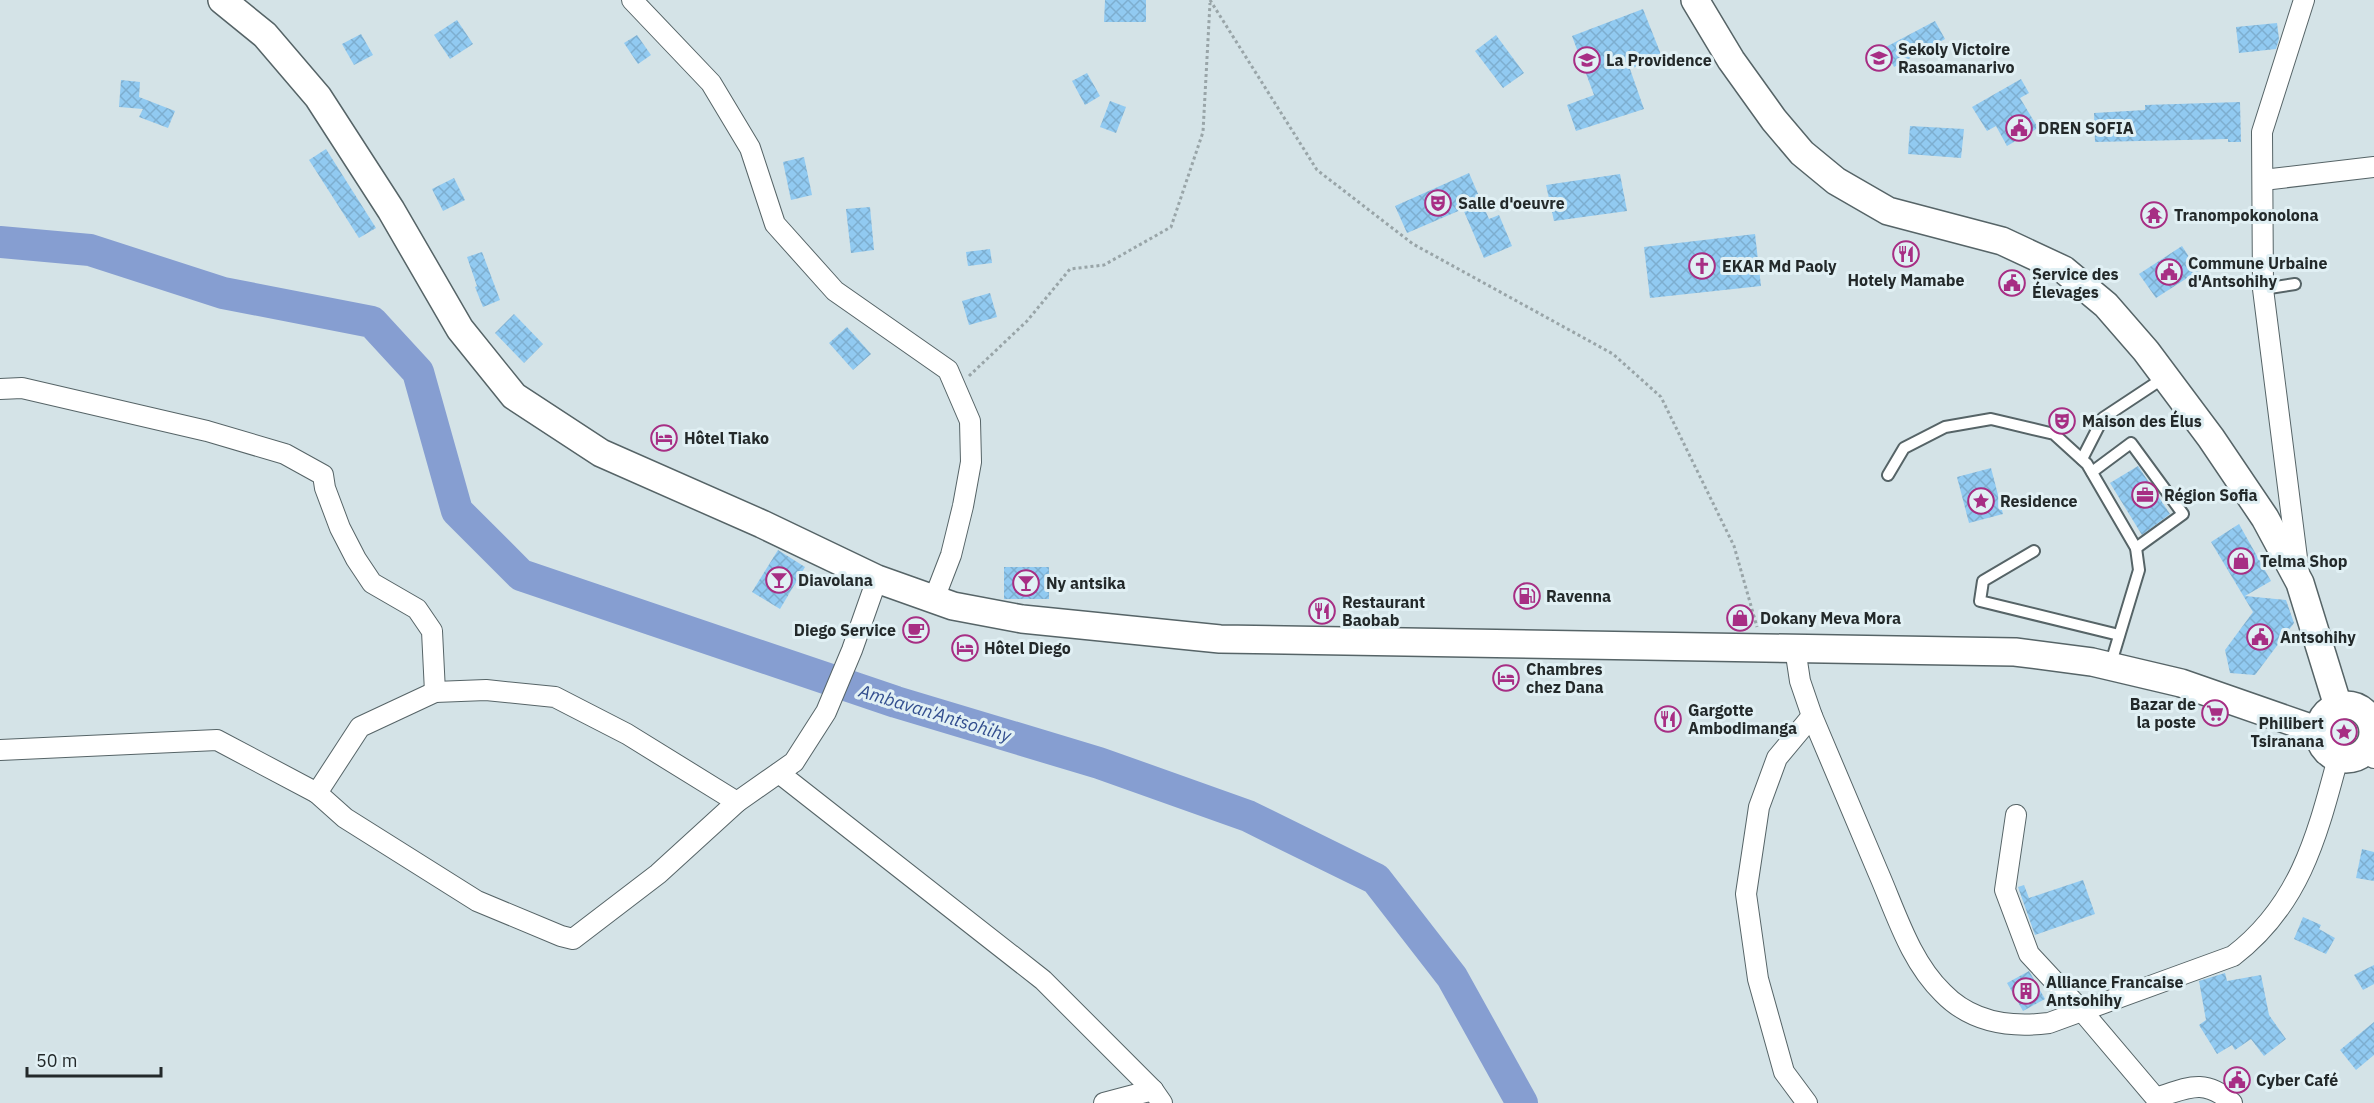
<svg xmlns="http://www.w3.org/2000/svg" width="2374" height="1103" viewBox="0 0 2374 1103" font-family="'IBM Plex Sans',sans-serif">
  <defs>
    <pattern id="building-cross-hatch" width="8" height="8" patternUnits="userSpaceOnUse" patternTransform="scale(1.5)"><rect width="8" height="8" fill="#91caf1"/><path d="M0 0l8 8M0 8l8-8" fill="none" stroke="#7daecf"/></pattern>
  </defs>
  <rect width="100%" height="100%" fill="#d4e3e7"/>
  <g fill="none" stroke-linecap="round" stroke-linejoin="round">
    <!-- river -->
    <path stroke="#869ed1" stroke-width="32" d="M0,242l90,8 133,43 149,29 46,50 39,139 64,64 375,127 203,61 149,53 128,63 76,98 70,126"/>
  </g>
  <!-- building -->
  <g fill="url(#building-cross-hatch)">
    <path d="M1105,0h41v22h-42z"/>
    <path d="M1643,9l19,48 -32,12 14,40 -68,22 -9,-26 27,-10 -22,-59z"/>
    <path d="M457,20l16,24 -23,15 -16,-24z"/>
    <path d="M1935,21l10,18 -51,28 -10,-19z"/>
    <path d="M2277,23l2,16 -3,10 -37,4 -3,-26z"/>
    <path d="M361,34l12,21 -19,10 -12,-21z"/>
    <path d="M637,35l14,20 -13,9 -14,-21z"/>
    <path d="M1496,35l28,38 -21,15 -28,-37z"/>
    <path d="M1087,73l13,23 -15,9 -13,-24z"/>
    <path d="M2021,79l8,14 -9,5 18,30 -31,18 -11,-20 -9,5 -15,-24z"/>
    <path d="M121,80l19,2 -1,15 36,14 -7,17 -29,-11 4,-8 -24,-2z"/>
    <path d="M1110,101l16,6 -10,26 -16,-6z"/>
    <path d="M2240,102l1,40h-13v-3l-133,3 -1,-29 51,-3v-5z"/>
    <path d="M1910,126l54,3 -3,29 -53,-4z"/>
    <path d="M326,149l50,79 -17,10 -50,-78z"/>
    <path d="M804,157l8,38 -21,5 -8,-38z"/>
    <path d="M1469,173l20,46 10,-4 13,31 -28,12 -21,-49 -56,24 -12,-27z"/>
    <path d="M1620,174l7,37 -73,10 -8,-36z"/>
    <path d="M454,178l11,22 -22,11 -11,-22z"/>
    <path d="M870,207l4,43 -23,3 -5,-44z"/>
    <path d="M1755,234l6,52 -111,12 -6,-51z"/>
    <path d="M2182,246l16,25 -42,27 -17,-24z"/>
    <path d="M990,249l2,14 -24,3 -2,-14z"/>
    <path d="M482,252l18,48 -17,7 -8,-20 2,-1 -10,-29z"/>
    <path d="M990,293l7,24 -28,8 -7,-24z"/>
    <path d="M514,314l29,30 -19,19 -29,-30z"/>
    <path d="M847,327l24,27 -18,16 -24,-27z"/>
    <path d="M2138,466l32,48 -28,21 -32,-52z"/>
    <path d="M1991,468l12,46 -34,9 -12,-46z"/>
    <path d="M2239,524l32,57 -26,15 41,4 8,23 -39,52 -25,-2 -5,-23 28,-38 -42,-70z"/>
    <path d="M778,550l27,17 -25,42 -28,-17z"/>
    <rect x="1004" y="567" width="45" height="32"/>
    <path d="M2362,849l12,3v29l-18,-3z"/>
    <path d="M2083,880l12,34 -60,21 -17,-48 6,-2 5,13z"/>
    <path d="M2303,917l18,8 -2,4 16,9 -9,16 -32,-15z"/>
    <path d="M2374,965v19l-11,6 -9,-15z"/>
    <path d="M2029,971l16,28 -22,12 -16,-28z"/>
    <path d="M2225,973l2,8 34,-6 8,40 17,24 -22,17 -13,-17 -16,11 -3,-5 -15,9 -18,-29 7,-5 -7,-39z"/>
    <path d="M2374,1022v33l-18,15 -16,-20z"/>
  </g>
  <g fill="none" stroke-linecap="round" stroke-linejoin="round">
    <!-- lane casing -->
    <g stroke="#566467" stroke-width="14">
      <g id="lane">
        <path d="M2263,289l32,-5"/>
        <path d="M2082,459l21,-41 62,-41"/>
        <path d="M2092,472l39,-29 52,71 -47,34"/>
        <path d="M1888,475l16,-27 41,-21 46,-8 63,15 33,30 49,84 3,22 -29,96"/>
        <path d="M2034,551l-51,30 -3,20 139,34"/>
      </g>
    </g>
    <!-- street casing -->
    <g stroke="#566467" stroke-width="22">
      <g id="street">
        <path d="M632,0l79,83 39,65 25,76 60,67 113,79 22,51 1,41 -8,44 -12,49 -17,44"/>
        <path d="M2263,180l111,-13"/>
        <path d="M0,389l22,-1 185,43 78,23 38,21 2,13 15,40 16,31 16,24 45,26 15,22 3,61"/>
        <path d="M2299,574l-36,-285 -1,-157 42,-132"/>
        <path d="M1795,648l5,33 12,35c22,52 44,104 66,156 18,41 32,89 65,121 28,29 67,35 106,30l184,-67c67,-51 84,-120 105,-198"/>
        <path d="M2373,735h1"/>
        <path d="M0,750l217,-10 100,53 43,-66 75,-35 51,-2 69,7 72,37 110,68"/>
        <path d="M2365,752l9,6"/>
        <path d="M779,773l264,207 110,110 9,13"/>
        <path d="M317,793l28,25 132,83 84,35 12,3 85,-65 79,-72 57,-40 32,-50 26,-62 25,-71"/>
        <path d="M2016,815l-11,75 24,64 53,57 78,92"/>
        <path d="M2156,1098c31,-10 49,-21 76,5"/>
        <path d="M1104,1103l49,-13"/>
        <path d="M1807,1103l-23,-31 -26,-93 -12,-85 13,-87 18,-49 35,-42"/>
      </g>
    </g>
    <!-- secondary casing -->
    <g stroke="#566467" stroke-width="30">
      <g id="secondary">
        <path d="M222,0l43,35 53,62 73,113 69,119 54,67 87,57 161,71 115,55 76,27 69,13 198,20 795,13 77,10 89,21 138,48"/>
        <path d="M1695,0l36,60 43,60 28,33 34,28 52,30 114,30 62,29 42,35 40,46 65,87 54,80 35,65 38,123"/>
        <circle cx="2346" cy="732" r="27"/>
      </g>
    </g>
    <!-- path -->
    <g stroke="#99a5a8" stroke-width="3" stroke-dasharray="3 3" stroke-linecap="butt">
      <path d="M1210,0l107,170 96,74 200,110 48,43 73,149 23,81"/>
      <path d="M969,376l58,-55 43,-52 34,-4 67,-38 32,-95 7,-129"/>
    </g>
    <!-- lane -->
    <use href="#lane" stroke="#fff" stroke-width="10"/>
    <!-- street -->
    <use href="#street" stroke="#fff" stroke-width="20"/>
    <!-- secondary -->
    <use href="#secondary" stroke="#fff" stroke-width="27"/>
  </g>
  <!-- icons -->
  <defs>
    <g id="school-ring" transform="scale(1.35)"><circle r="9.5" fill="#e1f0f4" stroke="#a72e84" stroke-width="1.5"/><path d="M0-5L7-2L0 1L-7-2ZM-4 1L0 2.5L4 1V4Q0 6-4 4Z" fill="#a72e84"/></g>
    <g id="civic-ring" transform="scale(1.35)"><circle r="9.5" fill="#e1f0f4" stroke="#a72e84" stroke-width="1.5"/><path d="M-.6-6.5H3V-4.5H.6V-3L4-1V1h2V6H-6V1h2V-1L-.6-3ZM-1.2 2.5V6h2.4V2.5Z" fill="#a72e84"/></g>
    <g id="theatre-ring" transform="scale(1.35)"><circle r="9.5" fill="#e1f0f4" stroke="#a72e84" stroke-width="1.5"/><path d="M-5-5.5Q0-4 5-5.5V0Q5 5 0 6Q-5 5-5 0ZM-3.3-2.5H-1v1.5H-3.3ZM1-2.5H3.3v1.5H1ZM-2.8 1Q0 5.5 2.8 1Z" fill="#a72e84"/></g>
    <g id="temple-ring" transform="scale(1.35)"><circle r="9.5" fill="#e1f0f4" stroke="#a72e84" stroke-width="1.5"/><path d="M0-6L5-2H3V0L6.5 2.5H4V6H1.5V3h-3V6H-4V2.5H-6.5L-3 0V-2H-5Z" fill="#a72e84"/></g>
    <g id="restaurant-ring" transform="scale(1.35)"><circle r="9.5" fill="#e1f0f4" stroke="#a72e84" stroke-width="1.5"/><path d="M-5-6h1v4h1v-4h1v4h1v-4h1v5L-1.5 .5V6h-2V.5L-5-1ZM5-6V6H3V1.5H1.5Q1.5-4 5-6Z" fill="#a72e84"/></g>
    <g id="church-ring" transform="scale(1.35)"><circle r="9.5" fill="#e1f0f4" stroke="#a72e84" stroke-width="1.5"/><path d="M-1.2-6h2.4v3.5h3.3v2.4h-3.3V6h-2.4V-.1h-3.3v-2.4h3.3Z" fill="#a72e84"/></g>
    <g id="hotel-ring" transform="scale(1.35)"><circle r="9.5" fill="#e1f0f4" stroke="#a72e84" stroke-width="1.5"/><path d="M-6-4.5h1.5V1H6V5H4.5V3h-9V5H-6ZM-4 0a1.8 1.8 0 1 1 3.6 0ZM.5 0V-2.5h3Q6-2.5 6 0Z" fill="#a72e84"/></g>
    <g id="office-ring" transform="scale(1.35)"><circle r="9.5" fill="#e1f0f4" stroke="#a72e84" stroke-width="1.5"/><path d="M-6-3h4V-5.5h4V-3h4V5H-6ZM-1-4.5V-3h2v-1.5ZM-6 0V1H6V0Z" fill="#a72e84"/></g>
    <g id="sight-ring" transform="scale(1.35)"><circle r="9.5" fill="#e1f0f4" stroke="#a72e84" stroke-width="1.5"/><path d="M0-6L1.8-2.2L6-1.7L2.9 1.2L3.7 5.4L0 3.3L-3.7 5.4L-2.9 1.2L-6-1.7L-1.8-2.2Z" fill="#a72e84"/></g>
    <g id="shop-ring" transform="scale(1.35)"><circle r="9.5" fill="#e1f0f4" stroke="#a72e84" stroke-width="1.5"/><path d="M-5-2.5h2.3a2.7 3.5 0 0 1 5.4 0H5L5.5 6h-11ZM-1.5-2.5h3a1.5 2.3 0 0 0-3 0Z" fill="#a72e84"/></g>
    <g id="bar-ring" transform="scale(1.35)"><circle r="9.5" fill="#e1f0f4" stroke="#a72e84" stroke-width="1.5"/><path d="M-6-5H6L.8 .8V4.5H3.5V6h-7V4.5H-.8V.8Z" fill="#a72e84"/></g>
    <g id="fuel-ring" transform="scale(1.35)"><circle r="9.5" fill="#e1f0f4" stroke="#a72e84" stroke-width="1.5"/><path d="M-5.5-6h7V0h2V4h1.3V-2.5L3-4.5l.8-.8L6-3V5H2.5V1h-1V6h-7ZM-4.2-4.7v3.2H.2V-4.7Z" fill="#a72e84"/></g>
    <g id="cafe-ring" transform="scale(1.35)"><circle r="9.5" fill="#e1f0f4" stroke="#a72e84" stroke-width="1.5"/><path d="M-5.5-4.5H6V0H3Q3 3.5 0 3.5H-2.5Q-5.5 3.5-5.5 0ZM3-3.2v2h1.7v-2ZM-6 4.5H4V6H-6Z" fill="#a72e84"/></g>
    <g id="supermarket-ring" transform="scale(1.35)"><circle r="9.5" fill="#e1f0f4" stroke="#a72e84" stroke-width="1.5"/><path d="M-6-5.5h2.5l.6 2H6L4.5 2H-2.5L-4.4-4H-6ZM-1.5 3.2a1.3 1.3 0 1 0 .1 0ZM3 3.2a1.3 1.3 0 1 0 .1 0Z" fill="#a72e84"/></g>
    <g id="building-ring" transform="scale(1.35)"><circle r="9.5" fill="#e1f0f4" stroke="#a72e84" stroke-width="1.5"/><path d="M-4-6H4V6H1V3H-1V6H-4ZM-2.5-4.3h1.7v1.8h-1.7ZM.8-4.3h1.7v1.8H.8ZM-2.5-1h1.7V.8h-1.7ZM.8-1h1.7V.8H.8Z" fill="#a72e84"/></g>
  </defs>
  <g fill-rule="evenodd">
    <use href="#school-ring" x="1879" y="58"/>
    <use href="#school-ring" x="1587" y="60"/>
    <use href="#civic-ring" x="2019" y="128"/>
    <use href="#theatre-ring" x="1438" y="203"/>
    <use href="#temple-ring" x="2154" y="215"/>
    <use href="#restaurant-ring" x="1906" y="254"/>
    <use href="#church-ring" x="1702" y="266"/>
    <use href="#civic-ring" x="2169" y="272"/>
    <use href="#civic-ring" x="2012" y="283"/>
    <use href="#theatre-ring" x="2062" y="421"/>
    <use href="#hotel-ring" x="664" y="438"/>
    <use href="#office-ring" x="2145" y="495"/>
    <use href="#sight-ring" x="1981" y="501"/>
    <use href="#shop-ring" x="2241" y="561"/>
    <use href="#bar-ring" x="779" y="580"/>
    <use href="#bar-ring" x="1026" y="583"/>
    <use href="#fuel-ring" x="1527" y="596"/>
    <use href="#restaurant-ring" x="1322" y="611"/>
    <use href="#shop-ring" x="1740" y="618"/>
    <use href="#cafe-ring" x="916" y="630"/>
    <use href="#civic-ring" x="2260" y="637"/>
    <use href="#hotel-ring" x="965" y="648"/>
    <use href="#hotel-ring" x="1506" y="678"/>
    <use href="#supermarket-ring" x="2215" y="713"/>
    <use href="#restaurant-ring" x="1668" y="719"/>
    <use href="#sight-ring" x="2344" y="732"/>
    <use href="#building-ring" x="2026" y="991"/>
    <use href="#civic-ring" x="2237" y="1080"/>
  </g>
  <g text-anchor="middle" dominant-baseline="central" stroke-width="6" stroke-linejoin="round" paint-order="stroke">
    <!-- poi labels -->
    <g font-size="16" font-weight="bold" fill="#23292a" stroke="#e1f0f4" text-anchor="start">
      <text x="1898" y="49">Sekoly Victoire<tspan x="1898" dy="18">Rasoamanarivo</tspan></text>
      <text x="1606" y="60">La Providence</text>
      <text x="2038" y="128">DREN SOFIA</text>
      <text x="1458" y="203">Salle d'oeuvre</text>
      <text x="2174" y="215">Tranompokonolona</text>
      <text x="2188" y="263">Commune Urbaine<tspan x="2188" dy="18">d'Antsohihy</tspan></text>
      <text x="1722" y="266">EKAR Md Paoly</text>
      <text x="2032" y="274">Service des<tspan x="2032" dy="18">Élevages</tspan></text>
      <text x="1906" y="280" text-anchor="middle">Hotely Mamabe</text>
      <text x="2082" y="421">Maison des Élus</text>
      <text x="684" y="438">Hôtel Tiako</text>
      <text x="2164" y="495">Région Sofia</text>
      <text x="2000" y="501">Residence</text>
      <text x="2260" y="561">Telma Shop</text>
      <text x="798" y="580">Diavolana</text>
      <text x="1046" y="583">Ny antsika</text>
      <text x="1546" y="596">Ravenna</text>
      <text x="1342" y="602">Restaurant<tspan x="1342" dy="18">Baobab</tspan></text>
      <text x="1760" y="618">Dokany Meva Mora</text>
      <text x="896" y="630" text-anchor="end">Diego Service</text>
      <text x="2280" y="637">Antsohihy</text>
      <text x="984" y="648">Hôtel Diego</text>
      <text x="1526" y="669">Chambres<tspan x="1526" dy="18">chez Dana</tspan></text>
      <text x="2196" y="704" text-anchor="end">Bazar de<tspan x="2196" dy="18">la poste</tspan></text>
      <text x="1688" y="710">Gargotte<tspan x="1688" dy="18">Ambodimanga</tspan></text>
      <text x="2324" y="723" text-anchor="end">Philibert<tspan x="2324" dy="18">Tsiranana</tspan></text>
      <text x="2046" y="982">Alliance Francaise<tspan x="2046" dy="18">Antsohihy</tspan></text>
      <text x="2256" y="1080">Cyber Café</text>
    </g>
    <!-- water labels -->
    <g font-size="18" font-style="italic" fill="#324e8e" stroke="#e1f0f4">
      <text transform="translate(935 713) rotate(17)">Ambavan'Antsohihy</text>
    </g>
  </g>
  <!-- scale -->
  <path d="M27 1067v9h134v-9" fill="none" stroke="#23292a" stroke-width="3"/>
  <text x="36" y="1067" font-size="18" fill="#23292a" stroke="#e1f0f4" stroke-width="4.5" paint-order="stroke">50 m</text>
</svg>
